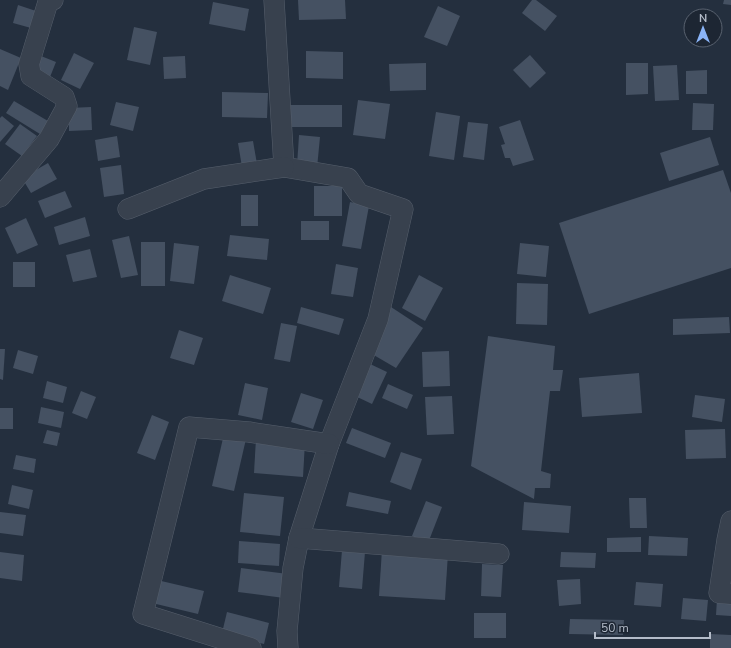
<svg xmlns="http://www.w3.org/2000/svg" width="731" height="648" viewBox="0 0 731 648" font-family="'Nunito Sans',sans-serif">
  <rect width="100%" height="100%" fill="#242f3e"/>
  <!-- building -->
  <g fill="#455162">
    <path d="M298,0h47l1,19 -47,1z"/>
    <path d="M532,0h4l21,16 -12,15 -23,-18z"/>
    <path d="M724,0h7v5l-8,-1z"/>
    <path d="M213,2l36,7 -4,22 -36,-7z"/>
    <path d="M18,5l18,6 -5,17 -18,-5z"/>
    <path d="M438,6l22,10 -13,30 -23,-9z"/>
    <path d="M134,27l23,5 -7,33 -23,-5z"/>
    <path d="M0,49l21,9 -13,32 -8,-4z"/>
    <path d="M306,51l37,1v27l-37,-1z"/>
    <path d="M74,53l20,10 -14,26 -19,-9z"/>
    <path d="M530,55l16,18 -16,15 -17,-18z"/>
    <path d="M41,56l15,6 -6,15 -15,-6z"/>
    <path d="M185,56l1,22 -22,1 -1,-22z"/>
    <path d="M426,63v27l-36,1 -1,-27z"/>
    <path d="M626,63h22v31l-22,1z"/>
    <path d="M677,65l2,35 -24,1 -2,-35z"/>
    <path d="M707,70v24h-21v-23z"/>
    <path d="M222,92l46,1 -1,25 -45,-1z"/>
    <path d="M358,100l32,4 -5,35 -32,-4z"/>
    <path d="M14,101l34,20 -8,13 -34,-21z"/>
    <path d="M116,102l23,5 -6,24 -23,-6z"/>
    <path d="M693,103l21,1 -1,26h-21z"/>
    <rect x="287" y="105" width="55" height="22"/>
    <path d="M91,107l1,23 -23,1v-23z"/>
    <path d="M436,112l24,4 -6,44 -25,-4z"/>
    <path d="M2,116l12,10 -14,16v-24z"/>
    <path d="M520,120l14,40 -21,6 -3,-8h-5l-4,-13 4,-1 -6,-17z"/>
    <path d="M468,122l20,2 -4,36 -21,-3z"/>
    <path d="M20,124l17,12 -15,20 -17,-12z"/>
    <path d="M299,135l21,2 -3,31 -20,-2z"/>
    <path d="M117,136l3,21 -22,4 -3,-21z"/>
    <path d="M710,137l9,28 -50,16 -9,-28z"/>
    <path d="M253,141l4,23 -15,3 -4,-24z"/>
    <path d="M48,163l9,16 -26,14 -9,-15z"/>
    <path d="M121,165l3,29 -20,3 -4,-29z"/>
    <path d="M723,170l8,23v75l-142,46 -30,-91z"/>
    <rect x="314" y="186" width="28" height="30"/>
    <path d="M65,191l7,16 -27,11 -7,-17z"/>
    <rect x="241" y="195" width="17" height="31"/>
    <path d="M350,202l19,4 -8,43 -19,-3z"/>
    <path d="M85,217l5,19 -31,9 -5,-18z"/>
    <path d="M26,218l12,27 -21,9 -12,-26z"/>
    <rect x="301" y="221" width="28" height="19"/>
    <path d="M230,235l39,4 -2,21 -40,-4z"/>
    <path d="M129,236l9,39 -17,3 -9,-38z"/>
    <rect x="141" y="242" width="24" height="44"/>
    <path d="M174,243l25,3 -5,38 -24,-3z"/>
    <path d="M520,243l29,3 -3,31 -29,-3z"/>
    <path d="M90,249l7,28 -24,5 -7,-27z"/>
    <rect x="13" y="262" width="22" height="25"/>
    <path d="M336,264l22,4 -5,29 -22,-3z"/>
    <path d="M230,275l41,13 -8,26 -41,-13z"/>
    <path d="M419,275l24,13 -18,33 -23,-13z"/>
    <path d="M517,283l31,1 -1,41 -31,-1z"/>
    <path d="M301,307l43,12 -5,16 -42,-12z"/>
    <path d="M391,307l32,21 -27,40 -24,-14z"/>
    <path d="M729,317l1,16 -57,2v-16z"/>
    <path d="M281,323l16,3 -7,36 -16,-3z"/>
    <path d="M179,330l24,8 -9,27 -24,-7z"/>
    <path d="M488,336l67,10 -2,24h10l-3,21h-10l-9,80 10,3 -1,14h-15l-1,11 -63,-33z"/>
    <path d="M0,349h5l-2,31 -3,-1z"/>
    <path d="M18,350l20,6 -5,18 -20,-6z"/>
    <path d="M449,351l1,35 -27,1 -1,-35z"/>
    <path d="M368,363l19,9 -15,32 -19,-9z"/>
    <path d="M639,373l3,40 -60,4 -3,-39z"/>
    <path d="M47,381l20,6 -4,16 -20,-5z"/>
    <path d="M245,383l23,5 -6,32 -24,-5z"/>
    <path d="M388,384l25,11 -6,14 -25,-11z"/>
    <path d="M81,391l15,6 -9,22 -15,-6z"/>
    <path d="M301,393l22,7 -10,29 -22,-7z"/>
    <path d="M695,395l30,4 -3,23 -30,-5z"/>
    <path d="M452,396l2,38 -27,1 -2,-38z"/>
    <path d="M41,407l23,5 -3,16 -23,-5z"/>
    <rect x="0" y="408" width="13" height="21"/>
    <path d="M152,415l17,7 -14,38 -18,-7z"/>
    <path d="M352,428l39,15 -6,15 -39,-15z"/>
    <path d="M725,429l1,29 -40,1 -1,-29z"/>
    <path d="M47,430l13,3 -3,13 -14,-3z"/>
    <path d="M224,434l22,5 -12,52 -22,-5z"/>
    <path d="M256,438l49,4 -2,35 -49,-4z"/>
    <path d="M401,452l21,7 -11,31 -21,-8z"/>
    <path d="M16,455l20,4 -2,14 -21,-4z"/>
    <path d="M12,485l21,5 -4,19 -21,-5z"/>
    <path d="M349,492l42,9 -3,13 -42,-8z"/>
    <path d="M244,493l40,4 -4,39 -40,-4z"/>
    <path d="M629,498h17l1,30h-17z"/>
    <path d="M426,501l16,6 -14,36 -16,-7z"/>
    <path d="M524,502l47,4 -2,27 -47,-3z"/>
    <path d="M0,512l26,3 -3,21 -23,-3z"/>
    <path d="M649,536l39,2 -1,18 -39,-1z"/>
    <path d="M641,537v15h-34v-14z"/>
    <path d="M239,541l41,3 -1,22 -41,-3z"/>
    <path d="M382,549l66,4 -3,47 -66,-4z"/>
    <path d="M342,550l23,2 -3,37 -23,-2z"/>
    <path d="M0,552l24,3 -2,26 -22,-3z"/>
    <path d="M561,552l35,1 -1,15 -35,-1z"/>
    <path d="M482,564l21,1 -2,32 -20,-1z"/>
    <path d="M241,568l47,6 -4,24 -46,-6z"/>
    <path d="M580,579l1,25 -22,2 -2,-26z"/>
    <path d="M157,580l47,11 -6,23 -46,-11z"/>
    <path d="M636,582l27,2 -2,23 -27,-2z"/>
    <path d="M683,598l25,2 -2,21 -25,-2z"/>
    <path d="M717,599l14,1v16l-15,-1z"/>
    <path d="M227,612l42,11 -5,21 -42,-11z"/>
    <rect x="474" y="613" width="32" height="25"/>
    <path d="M570,619l54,1 -1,15 -54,-1z"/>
    <path d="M710,634l21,1v13h-21z"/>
  </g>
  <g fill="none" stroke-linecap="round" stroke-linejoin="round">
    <!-- minor casing -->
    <g stroke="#565f6c" stroke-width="21">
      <g id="minor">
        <path d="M274,0l10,167 64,11 11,16 44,15 -25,110 -49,125 -30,94 -6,30 -6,63 1,17"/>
        <path d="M0,197l49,-58 18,-33 -3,-9 -33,-21 -2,-12 19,-62 5,-2"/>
        <path d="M128,209l76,-30 80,-12"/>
        <path d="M731,521l-4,19 -8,53 12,1"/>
        <path d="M299,538l200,16"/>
        <path d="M251,648l-108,-34 46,-187 60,5 80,12"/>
      </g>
    </g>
    <!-- minor -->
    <use href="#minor" stroke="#38414e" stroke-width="20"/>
  </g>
  <!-- north arrow -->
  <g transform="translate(703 28)"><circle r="19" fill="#1d2633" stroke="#59626f"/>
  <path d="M0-3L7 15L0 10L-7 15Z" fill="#8ab4f8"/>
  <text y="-6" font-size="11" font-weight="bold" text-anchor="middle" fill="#b4bcc9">N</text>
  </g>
  <!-- scale -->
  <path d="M595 632v6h115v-6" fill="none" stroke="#b4bcc9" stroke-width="2"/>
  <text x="601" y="632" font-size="12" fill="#b4bcc9" stroke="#1d2633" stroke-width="3" paint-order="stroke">50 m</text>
</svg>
